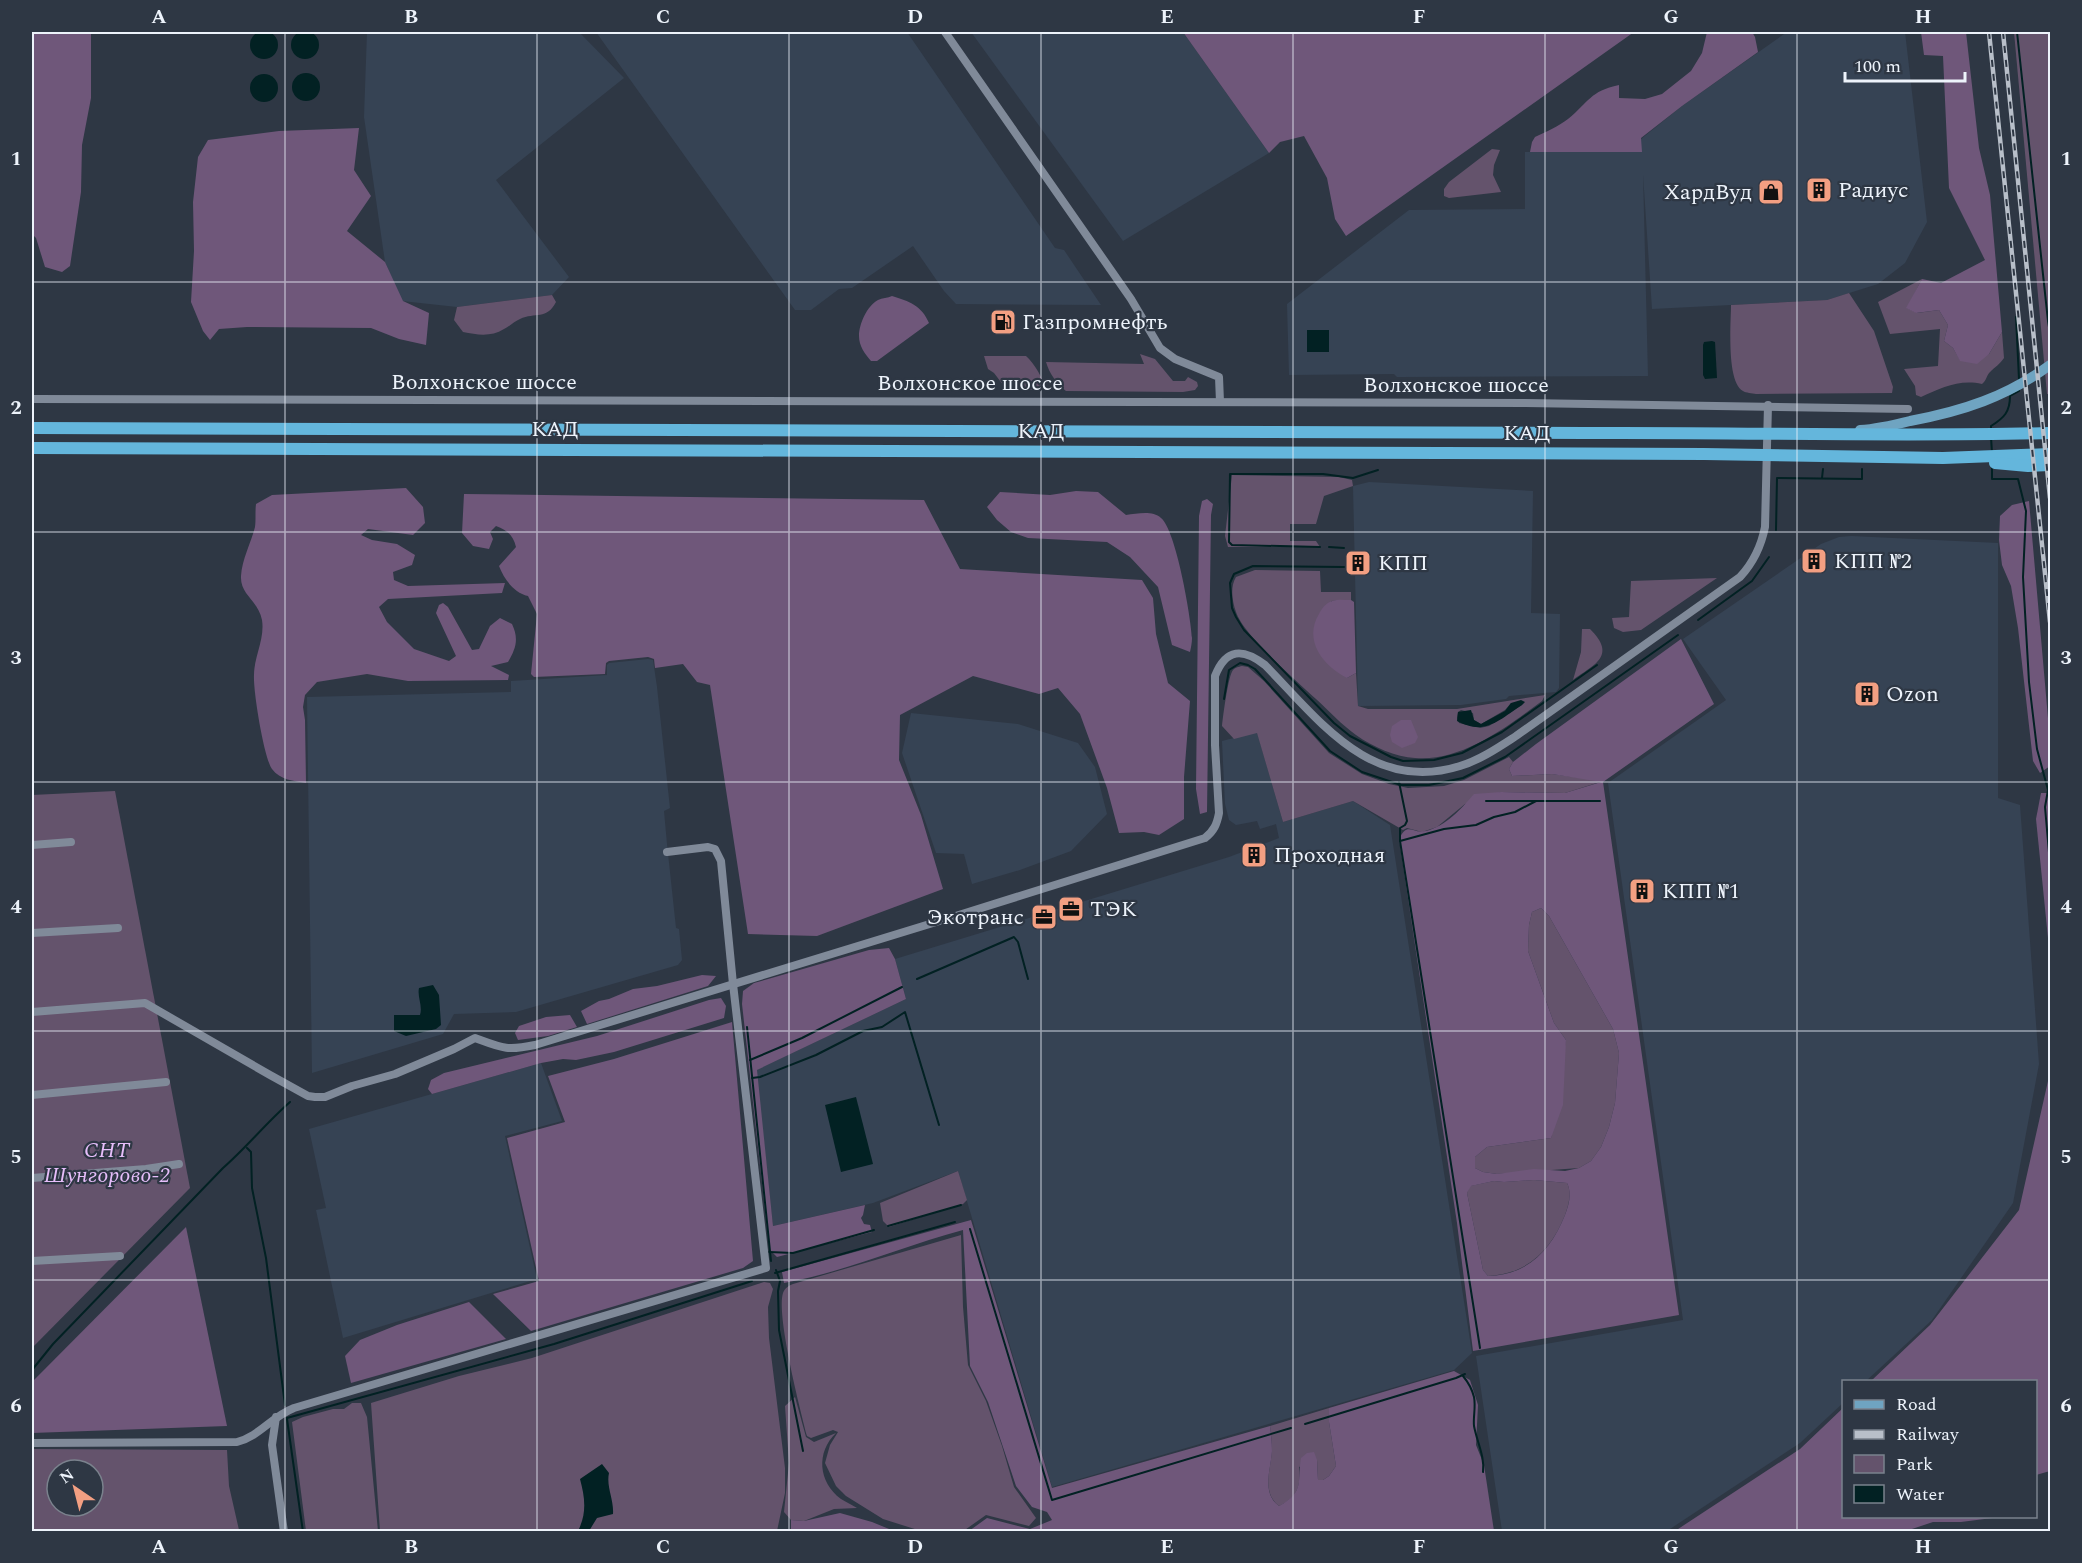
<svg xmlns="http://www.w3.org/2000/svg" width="2082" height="1563" viewBox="0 0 2082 1563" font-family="Spectral,serif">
  <rect width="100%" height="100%" fill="#2e3744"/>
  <!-- built -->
  <g fill="#364354">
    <path d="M367,32h212l45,46 -128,102 73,97 -17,18 -95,12 -55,-6 -17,-39 -21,-145z"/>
    <path d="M596,32h311l148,216 9,2 37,55 -145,-1 -12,-13 -31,-45 -61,42 -13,1 -28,21h-16z"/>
    <path d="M971,32h212l86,121 -146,88z"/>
    <path d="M1787,32h118l22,190 -22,41 -27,21 -51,16 -175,9 -9,-135 5,202 -251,1 -3,-3 -105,1 -2,-71 122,-94 116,-1v-57h116v-13l41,-33z"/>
    <path d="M1369,482l164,9 -2,122 29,1 -1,74 -3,4 -47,4 -3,3 -45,6 -103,1 -5,-220z"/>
    <path d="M1851,536l147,7v255l22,7 19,259 -26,139 -81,117 -66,61 -22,1 -1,21 -43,40 -133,88h-165l-26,-175 207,-36 -75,-537 118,-83 -43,-61 138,-95 18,-7z"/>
    <path d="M648,659l5,1 4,27 13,121 -6,3 3,33 9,84 3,1 3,31 -4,5 -162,47 -62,2 -11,20 -131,39 -5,-376 204,-5v-11l96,-6v-10l2,-2z"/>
    <path d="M911,713l107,11 60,19 17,24 12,47 -36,37 -51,19 -48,14 -8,-30 -28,-1 -34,-100z"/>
    <path d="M1257,732l26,90 70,-21 37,24 82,528 -18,17 -402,117 -94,-316 -85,32 -100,23 -17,-156 150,-71 -11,-40 334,-102 50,-19 -3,-14 -16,5 -3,-8 -21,4 -7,-5 -4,-16 -3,-63z"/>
    <path d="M541,1063l21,58 -57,15 32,143 -194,59 -27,-128 10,-2 -17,-79z"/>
  </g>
  <!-- green -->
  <g fill="#64536c" fill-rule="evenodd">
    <path d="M2014,32h36v362h-3z"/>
    <path d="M1492,149l8,1 -6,15 -1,10 8,17 -52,6 -5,-2v-7l5,-7z"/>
    <path d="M1922,279l-15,29 10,5 22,-3 9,15 -4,16 9,7 7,12 29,-6 13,-22 2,26c-4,6 -9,9 -14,14 -4,4 -3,8 -8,12 -23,-5 -41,4 -61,13l-5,-2 -1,-9 -11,-17 34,-3 2,-37 -50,5 -12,-32z"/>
    <path d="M1849,293l25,38 19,56 -1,6 -136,1c-4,-1 -10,-1 -13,-3 -17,-9 -12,-69 -12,-86l96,-5z"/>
    <path d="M552,295l4,7c-9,18 -21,10 -36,17 -5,2 -10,7 -16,10 -13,8 -26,6 -41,3l-9,-12 3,-13z"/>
    <path d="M1140,354l15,5 18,22h12l3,-4 9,5 1,4 -3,4 -12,2 -117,-1c-9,-7 -17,-18 -20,-29l98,2z"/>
    <path d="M984,356h42c8,7 18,23 19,34h-38l-13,-17 -6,-4z"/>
    <path d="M1232,475l107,2 13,3 1,6 -29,10 -8,28h-26v17h26l4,6h-92l-3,-11z"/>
    <path d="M1255,570l65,1 1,21h30v8l-20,1 16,77 9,-5 2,33 10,3h89l88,-14 -3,6c-35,26 -80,61 -127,57 -19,-1 -42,-11 -59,-23 -14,-10 -27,-24 -40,-36 -20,-19 -72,-63 -80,-87 -4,-11 -6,-25 0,-35zM1511,703l11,2 -33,21 -9,2 -21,-5 -2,-5 1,-6 3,-2 12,3 1,7 7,4 24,-14z"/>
    <path d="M1717,578l-76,52 -18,2 -9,-4 -2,-10 17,-1 2,-36z"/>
    <path d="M1582,629h8c27,27 5,35 -17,51l8,-28z"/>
    <path d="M1242,666l6,1 16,14 65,72 33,21 27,10 19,4 36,-2 20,-6 45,-23 4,5 -4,7 3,7 40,-2 51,7 -38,12 -64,-1 -36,12 -28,23 -15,5 -15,-4 -4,2 -50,-29 -70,21 -26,-89 -23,6 -12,-13c1,-9 6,-50 11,-56 3,-3 5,-3 9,-4z"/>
    <path d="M115,791l75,397 -158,160v-553z"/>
    <path d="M1541,908l8,8 64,113 6,24 -4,50 -6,24 -8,20 -10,14 -12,7 -82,6 -14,-2 -8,-4v-11l12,-10 64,-9 15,-98 -12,-17 -26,-72 1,-26 3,-13z"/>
    <path d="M958,1171l9,29 -4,4 -74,23 -6,-6 -3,-18z"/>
    <path d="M1534,1180l33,3c5,10 2,21 -2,32 -14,35 -37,59 -77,61l-5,-6 -16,-77 3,-7 24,-5 10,1z"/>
    <path d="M961,1235l2,72 5,58 18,36 16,45 12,41 22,31 -7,8 -43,-11 -24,17 -41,-1 -38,-12 -37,-23 -10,-10 -11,-23 5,-18 8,-13 -5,-2 -22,8 -4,-2c-7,-27 -31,-121 -24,-143 2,-5 5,-7 10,-9z"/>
    <path d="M764,1282l6,1 3,6 -5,18 1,31 16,130v25l-8,38h-397l-9,-128 88,-27 73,-18z"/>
    <path d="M795,1397l11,40 8,5 22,-9c-20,19 -18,49 5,66 5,3 11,6 16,9l-23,1 -30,12 -13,-1 -7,-8 5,-49 -4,-57z"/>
    <path d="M352,1403h9l6,14 11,114h-72l-14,-109 11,-5 30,-8h11z"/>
    <path d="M1329,1408v14l7,44 -7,10 -6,4h-5l-1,-20 -18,7c2,20 -2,30 -20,39 -18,-14 -8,-37 -7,-56 0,-8 -1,-16 -2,-24z"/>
    <path d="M32,1449l195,1 2,36 10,44 -207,1zM57,1470h36v36h-36z"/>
  </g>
  <!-- forest -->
  <g fill="#6f577a" fill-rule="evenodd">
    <path d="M32,32h59v66l-9,47 -1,47 -11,74 -8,6 -17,-5 -9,-29 -4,-4z"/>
    <path d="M1183,32h451l-288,204 -11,-17 -8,-41 -23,-42 -24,6 -11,11z"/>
    <path d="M1707,32h45l3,5 3,15 -76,54 -41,32 1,14h-112l2,-10 3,-5c11,-5 24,-11 33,-18 21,-17 22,-28 51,-34v13l26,1 17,-5 29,-23 11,-18z"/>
    <path d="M1921,32h45l13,116 11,47 12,137 -13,22 -12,10 -17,-3 -7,-13 -9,-7 4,-16 -9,-15 -23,3 -10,-5 16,-29 19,4 44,-23 -36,-72 -6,-132 -19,-1z"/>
    <path d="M359,128l-5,42 17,26 -24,35 38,31 18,39 26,12 -3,32 -27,-6 -28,-11 -124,-1 -28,2 -9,11 -7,-9 -12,-29 3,-51 -1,-49 5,-45 10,-17 71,-9z"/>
    <path d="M892,296c17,5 30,10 37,27l-52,38h-6c-6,-7 -12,-15 -12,-25 0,-12 8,-30 19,-36 4,-2 10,-2 14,-4z"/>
    <path d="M406,488l17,19 2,16 -12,12 -45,-6 -7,6 11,5 25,4 18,11 -3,10 -19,7 1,8 14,6 97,-3 -3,10 -114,6 -9,8 8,15 27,27 35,12 7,-5 -20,-43 3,-8 4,-2 5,4 24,43 7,-1 11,-23 10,-8 12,6c7,15 4,24 -4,38l-17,4 18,9 -1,5 -100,1 -41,-7 -50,8 -12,13 -2,12 2,13 1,63c-12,-2 -26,-3 -34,-14 -8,-11 -19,-78 -18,-94 0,-18 11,-36 8,-55 -4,-20 -22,-25 -21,-44 1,-17 10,-33 14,-49 1,-7 0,-16 1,-23l16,-9z"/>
    <path d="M1076,491l22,1 28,23c11,-1 26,-5 35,3 15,12 30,99 31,120 0,5 -1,9 -2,14l-18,-7 -14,-58 -28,-30 -23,-15 -79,-4 -17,-6 -14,-12 -10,-13 13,-15 50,3z"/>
    <path d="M464,494l460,6 36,69 182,11 11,18 3,36 12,49 22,18 -6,76v42l-25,16 -15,-3 -25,1 -12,-45 -27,-74 -22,-26 -19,6 -66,-18 -73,39 -1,45 22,55 22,74 -126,47 -69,-2 -38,-249 -13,-3 -14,-18 -28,4 -1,-9 -6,-2 -39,4 -3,2 -1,11 -71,3 -3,-3 6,-60 -9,-18c-14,-3 -24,-17 -29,-30l17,-19c-3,-12 -9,-17 -20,-21l-6,6 3,7 -4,10 -16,-3 -11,-13z"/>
    <path d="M1207,499l6,5 -2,11 -4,297 -7,2 -4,-25 3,-273 3,-15z"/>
    <path d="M2029,501l21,240v25l-10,7 -7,-12 -15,-133 -7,-42 -9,-21 -3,-25 1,-24 12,-11z"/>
    <path d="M1351,600l3,2 2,71 -9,5c-24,-12 -44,-38 -28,-64 3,-6 7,-11 13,-13 6,-2 13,-1 19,-1z"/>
    <path d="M1681,639l33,65 -111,78 76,533 -206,36 -16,-128 -58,-384c9,-18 12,-5 27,-8 20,-5 35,-22 48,-37l27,-2 64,1 36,-11 -49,-8 -40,2 -3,-7 4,-7 23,-18zM1541,908l8,8 64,113 6,24 -4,50 -6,24 -8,20 -10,14 -12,7 -14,3 -31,-2 -37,5 -14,-2 -8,-4v-11l12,-10 64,-9 12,-33 3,-65 -12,-17 -26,-72 1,-26 3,-13zM1534,1180l33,3c5,10 2,22 -2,32 -14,35 -37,60 -77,61l-5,-6 -16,-77 4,-7 23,-5 10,1z"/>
    <path d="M1401,720h10l7,17 -3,6 -13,5 -10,-6 -2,-7 2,-9z"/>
    <path d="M2041,793h9v165l-14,-139z"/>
    <path d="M889,948l6,11 11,40 -149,71 16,156 92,-21 -2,10 -2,3 3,6 6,1 2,7 -95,25 -7,-7 -3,-22 -25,-224 1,-13 11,-8 115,-33z"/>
    <path d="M702,975l14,1 -8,10 -121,38 -6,-13 18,-10 10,-2 24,-10 24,-3z"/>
    <path d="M721,998l5,8 -2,12 -110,34 -38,8 -13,-1 -22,4 -109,31 -4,-5 3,-9 13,-7 153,-37 112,-36z"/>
    <path d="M570,1015l7,12 -29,9 -30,4 -3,-7 4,-7 27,-9z"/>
    <path d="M732,1022l21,239 -10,7 -212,63 -38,-37 46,-13 -32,-143 58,-16 -17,-46 66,-17z"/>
    <path d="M2050,1072v399l-14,4v-93l-165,-1 59,-56 89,-115z"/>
    <path d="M971,1220l81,268 218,-62c1,8 2,16 2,25 -1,18 -11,42 7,55 26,-14 18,-25 22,-48l6,-5 7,-1 3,8 1,20h5l6,-4 7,-10 -7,-44v-14l125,-37 16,9 8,25 -2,40 8,20 10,66h-525l18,-13 43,11 22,-9 -5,-8 -15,-5 -16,-21 -28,-84 -18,-36 -7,-136c-60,16 -118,42 -179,53l-2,-11z"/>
    <path d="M186,1227l41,199 -195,7v-51z"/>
    <path d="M469,1302l37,37 -155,44 -6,-27 15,-16 37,-15z"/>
    <path d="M1843,1408l1,108 156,1 -39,5h-28l-30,10 -228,-1 125,-82z"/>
    <path d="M840,1513l32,9 22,9h-103v-11l13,1z"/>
  </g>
  <!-- water -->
  <g fill="#022123">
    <circle cx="305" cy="45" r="14"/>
    <circle cx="264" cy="45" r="14"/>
    <circle cx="306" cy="87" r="14"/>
    <circle cx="264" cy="88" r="14"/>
    <rect x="1307" y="330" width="22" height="22"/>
    <path d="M1712,341l3,1 2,36 -12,1 -2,-4v-30l1,-3z"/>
    <path d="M1521,700l4,2 -3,3c-23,15 -37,31 -65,16l1,-9 13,-2 3,10 7,4 24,-13 6,-8z"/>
    <path d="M433,985l6,10 2,30 -5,4 -30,7 -12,-5v-16h26c3,-9 -3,-18 -1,-27z"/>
    <path d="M856,1097l17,67 -32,8 -16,-67z"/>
    <path d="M602,1464l7,9c-3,14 5,26 4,41l-16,4 -8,13h-11c9,-18 7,-33 2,-52z"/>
  </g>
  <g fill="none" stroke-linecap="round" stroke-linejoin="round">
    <!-- stream -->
    <g stroke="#022123" stroke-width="2">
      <path d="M2017,32l31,289 2,12"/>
      <path d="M2016,317l3,62"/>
      <path d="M1991,429v-3c13,-8 19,-14 19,-30l9,-5v-3"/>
      <path d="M1991,437l1,16"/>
      <path d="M1992,467v12h26l8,32 -3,66 6,105 8,67 11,41 -3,17 5,57"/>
      <path d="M1822,478l1,-9"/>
      <path d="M1776,530l1,-52 85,1v-10"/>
      <path d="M1320,547l-88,-2 -3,-3 1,-68h93l30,4 25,-8"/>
      <path d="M1329,547l15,1"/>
      <path d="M1344,567l-91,-1 -19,8 -4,9 2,25 4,9 8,13 90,93 16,13 41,21 12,4 31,-1 28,-7 40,-21 95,-67"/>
      <path d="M1698,620l54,-39 17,-24"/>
      <path d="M1224,699l5,-29 11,-7 8,2 7,4 75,82 32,21 39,13h28l34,-7 42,-21 173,-122"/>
      <path d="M1399,782l8,39 -2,4 -5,3v13l80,507"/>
      <path d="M1486,801h114"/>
      <path d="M1400,841l44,-12 32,-4 18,-8 21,-5 21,-11"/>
      <path d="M917,979l97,-42 4,5 10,37"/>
      <path d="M747,1027l24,234"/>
      <path d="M750,1060l52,-22 100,-51"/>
      <path d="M752,1078l8,-1 56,-22 47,-24 19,-4 23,-15 34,113"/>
      <path d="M247,1148l4,4 1,36 14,70 19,147"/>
      <path d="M888,1226l73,-21"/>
      <path d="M970,1229l82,271 239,-72"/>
      <path d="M769,1252l24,1 81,-23"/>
      <path d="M776,1270l4,11 -2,10 1,39 24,121"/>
      <path d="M775,1273l180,-51"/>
      <path d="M32,1370l21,-26 170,-176c24,-21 43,-45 67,-66"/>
      <path d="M1463,1376c5,6 9,13 11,21 2,10 -1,20 0,29 3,16 11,31 9,46"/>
      <path d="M287,1418l267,-74 198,-63"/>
      <path d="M287,1419l16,113"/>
      <path d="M1305,1424l151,-46 9,-4"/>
    </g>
    <!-- minor -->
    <g stroke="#808a99" stroke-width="8">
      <path d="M945,32l186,267 29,49 15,11 44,18 1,25"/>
      <path d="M32,399l1493,4 383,6"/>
      <path d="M32,845l39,-3"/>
      <path d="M32,933l86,-5"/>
      <path d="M32,1012l113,-9 125,72 38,21 7,1h10l27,-11 43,-12 59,-25 21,-11c27,10 31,13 60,7l411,-126 259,-81c9,-7 12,-14 14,-25l-4,-68v-69c11,-28 28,-28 50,-11 54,55 106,129 195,101 20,-6 39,-19 56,-30l224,-159c14,-15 21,-30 25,-50l3,-122"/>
      <path d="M32,1095l134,-13"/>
      <path d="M32,1178l114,-9 33,-5"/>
      <path d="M32,1261l88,-5"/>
      <path d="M276,1417l-4,28 12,87"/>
      <path d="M32,1443l205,-1c23,-6 34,-25 57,-34l472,-140 -33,-284 -12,-123 -6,-12 -7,-2 -41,5"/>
    </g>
    <!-- major -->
    <path stroke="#6fa4c1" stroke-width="10" d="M1860,430c17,-1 34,-5 50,-9 53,-10 96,-24 140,-56"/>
    <!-- highway -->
    <g stroke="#64b6dc" stroke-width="12">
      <path d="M32,428c517,4 1034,8 1552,5 155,-1 311,4 466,0"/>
      <path d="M32,448l1672,6 239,4 107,-4"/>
      <path d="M1995,463l33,3 22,-1"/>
    </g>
    <!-- rail casing -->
    <g stroke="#b8bfc9" stroke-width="4.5">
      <g id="rail">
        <path d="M1989,32l61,590"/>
        <path d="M2003,32l47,466"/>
      </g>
    </g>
    <!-- rail -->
    <use href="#rail" stroke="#2e3744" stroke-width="2" stroke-dasharray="7" stroke-linecap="butt"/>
  </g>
  <!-- grid -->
  <path fill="none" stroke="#edf3fb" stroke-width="1.5" stroke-opacity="0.55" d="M285,32v1500M537,32v1500M789,32v1500M1041,32v1500M1293,32v1500M1545,32v1500M1797,32v1500M32,282h2018M32,532h2018M32,782h2018M32,1031h2018M32,1280h2018"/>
  <!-- icons -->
  <defs>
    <g id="building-square" transform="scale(1.35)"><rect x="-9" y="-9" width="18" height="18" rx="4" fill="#f39f82" stroke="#2e3744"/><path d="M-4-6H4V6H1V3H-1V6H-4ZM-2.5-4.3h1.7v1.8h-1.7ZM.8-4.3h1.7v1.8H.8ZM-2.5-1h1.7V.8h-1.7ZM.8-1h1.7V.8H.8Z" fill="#111"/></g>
    <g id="shop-square" transform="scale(1.35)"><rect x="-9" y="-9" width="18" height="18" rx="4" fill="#f39f82" stroke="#2e3744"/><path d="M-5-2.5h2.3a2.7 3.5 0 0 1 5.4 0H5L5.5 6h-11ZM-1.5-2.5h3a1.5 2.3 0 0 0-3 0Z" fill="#111"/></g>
    <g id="fuel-square" transform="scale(1.35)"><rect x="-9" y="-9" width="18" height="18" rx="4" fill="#f39f82" stroke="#2e3744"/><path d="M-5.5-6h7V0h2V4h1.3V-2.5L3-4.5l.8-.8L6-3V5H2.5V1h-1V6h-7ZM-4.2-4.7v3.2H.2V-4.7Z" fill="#111"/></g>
    <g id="office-square" transform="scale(1.35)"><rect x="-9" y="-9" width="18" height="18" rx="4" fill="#f39f82" stroke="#2e3744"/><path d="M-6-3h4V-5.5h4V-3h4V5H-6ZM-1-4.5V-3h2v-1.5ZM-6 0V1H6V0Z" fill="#111"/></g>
  </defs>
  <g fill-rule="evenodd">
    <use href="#building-square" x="1819" y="190"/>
    <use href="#shop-square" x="1771" y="192"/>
    <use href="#fuel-square" x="1003" y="322"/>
    <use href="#building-square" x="1814" y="561"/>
    <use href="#building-square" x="1358" y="563"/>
    <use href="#building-square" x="1867" y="694"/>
    <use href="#building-square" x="1254" y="855"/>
    <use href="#building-square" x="1642" y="891"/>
    <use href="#office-square" x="1071" y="909"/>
    <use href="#office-square" x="1044" y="917"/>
  </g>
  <g text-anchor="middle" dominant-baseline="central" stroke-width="4.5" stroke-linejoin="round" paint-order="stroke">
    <!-- poi labels -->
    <g font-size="22" fill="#edf3fb" stroke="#2e3744" text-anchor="start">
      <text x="1838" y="190">Радиус</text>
      <text x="1752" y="192" text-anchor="end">ХардВуд</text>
      <text x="1022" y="322">Газпромнефть</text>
      <text x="1834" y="561">КПП №2</text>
      <text x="1378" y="563">КПП</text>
      <text x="1886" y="694">Ozon</text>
      <text x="1274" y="855">Проходная</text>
      <text x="1662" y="891">КПП №1</text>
      <text x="1090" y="909">ТЭК</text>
      <text x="1024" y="917" text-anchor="end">Экотранс</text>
    </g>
    <!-- street labels -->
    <g font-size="22" fill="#edf3fb" stroke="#2e3744">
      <text x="484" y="382">Волхонское шоссе</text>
      <text x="970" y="383">Волхонское шоссе</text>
      <text x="1456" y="385">Волхонское шоссе</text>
      <text x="555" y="429">КАД</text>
      <text x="1041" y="431">КАД</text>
      <text x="1527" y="433">КАД</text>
    </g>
    <!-- park labels -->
    <g font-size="22" font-style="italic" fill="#e6befa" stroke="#2e3744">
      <text x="107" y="1150">СНТ<tspan x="107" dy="25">Шунгорово-2</tspan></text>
    </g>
  </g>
  <!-- border -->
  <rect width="2082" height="1563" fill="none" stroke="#2e3744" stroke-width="66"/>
  <!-- legend -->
  <rect x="1842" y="1380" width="195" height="138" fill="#2e3744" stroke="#7a828d" stroke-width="1.5"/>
  <rect x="1854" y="1400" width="30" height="9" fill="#6fa4c1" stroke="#7a828d" stroke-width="1.5"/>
  <text x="1896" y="1410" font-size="18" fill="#edf3fb">Road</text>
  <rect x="1854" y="1430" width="30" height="9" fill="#b8bfc9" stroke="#7a828d" stroke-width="1.5"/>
  <text x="1896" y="1440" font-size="18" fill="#edf3fb">Railway</text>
  <rect x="1854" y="1455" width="30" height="18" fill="#64536c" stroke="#7a828d" stroke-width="1.5"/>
  <text x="1896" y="1470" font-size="18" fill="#edf3fb">Park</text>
  <rect x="1854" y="1485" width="30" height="18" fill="#022123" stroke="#7a828d" stroke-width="1.5"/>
  <text x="1896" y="1500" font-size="18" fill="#edf3fb">Water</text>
  <!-- north arrow -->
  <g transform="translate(75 1488) rotate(325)"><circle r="28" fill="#2e3744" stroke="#7a828d" stroke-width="1.5"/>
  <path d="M0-4.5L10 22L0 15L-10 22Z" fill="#f39f82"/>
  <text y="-9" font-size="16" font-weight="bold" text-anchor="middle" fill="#edf3fb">N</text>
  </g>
  <!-- scale -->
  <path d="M1845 72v9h120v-9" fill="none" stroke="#edf3fb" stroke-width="3"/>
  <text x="1854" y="72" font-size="18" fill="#edf3fb" stroke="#2e3744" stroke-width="4.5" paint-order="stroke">100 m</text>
  <rect x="33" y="33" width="2016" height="1497" fill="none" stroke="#edf3fb" stroke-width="2"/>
  <g font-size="20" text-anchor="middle" font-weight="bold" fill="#edf3fb">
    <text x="159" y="23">A</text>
    <text x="411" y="23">B</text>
    <text x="663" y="23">C</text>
    <text x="915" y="23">D</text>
    <text x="1167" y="23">E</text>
    <text x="1419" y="23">F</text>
    <text x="1671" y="23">G</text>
    <text x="1923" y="23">H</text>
    <text x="16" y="165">1</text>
    <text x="2066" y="165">1</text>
    <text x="16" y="414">2</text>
    <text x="2066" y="414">2</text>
    <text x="16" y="664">3</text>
    <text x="2066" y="664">3</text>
    <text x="16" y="913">4</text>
    <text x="2066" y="913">4</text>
    <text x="16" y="1163">5</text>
    <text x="2066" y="1163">5</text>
    <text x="16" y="1412">6</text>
    <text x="2066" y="1412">6</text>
    <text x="159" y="1553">A</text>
    <text x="411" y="1553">B</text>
    <text x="663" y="1553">C</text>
    <text x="915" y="1553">D</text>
    <text x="1167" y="1553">E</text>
    <text x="1419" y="1553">F</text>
    <text x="1671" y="1553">G</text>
    <text x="1923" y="1553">H</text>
  </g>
</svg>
